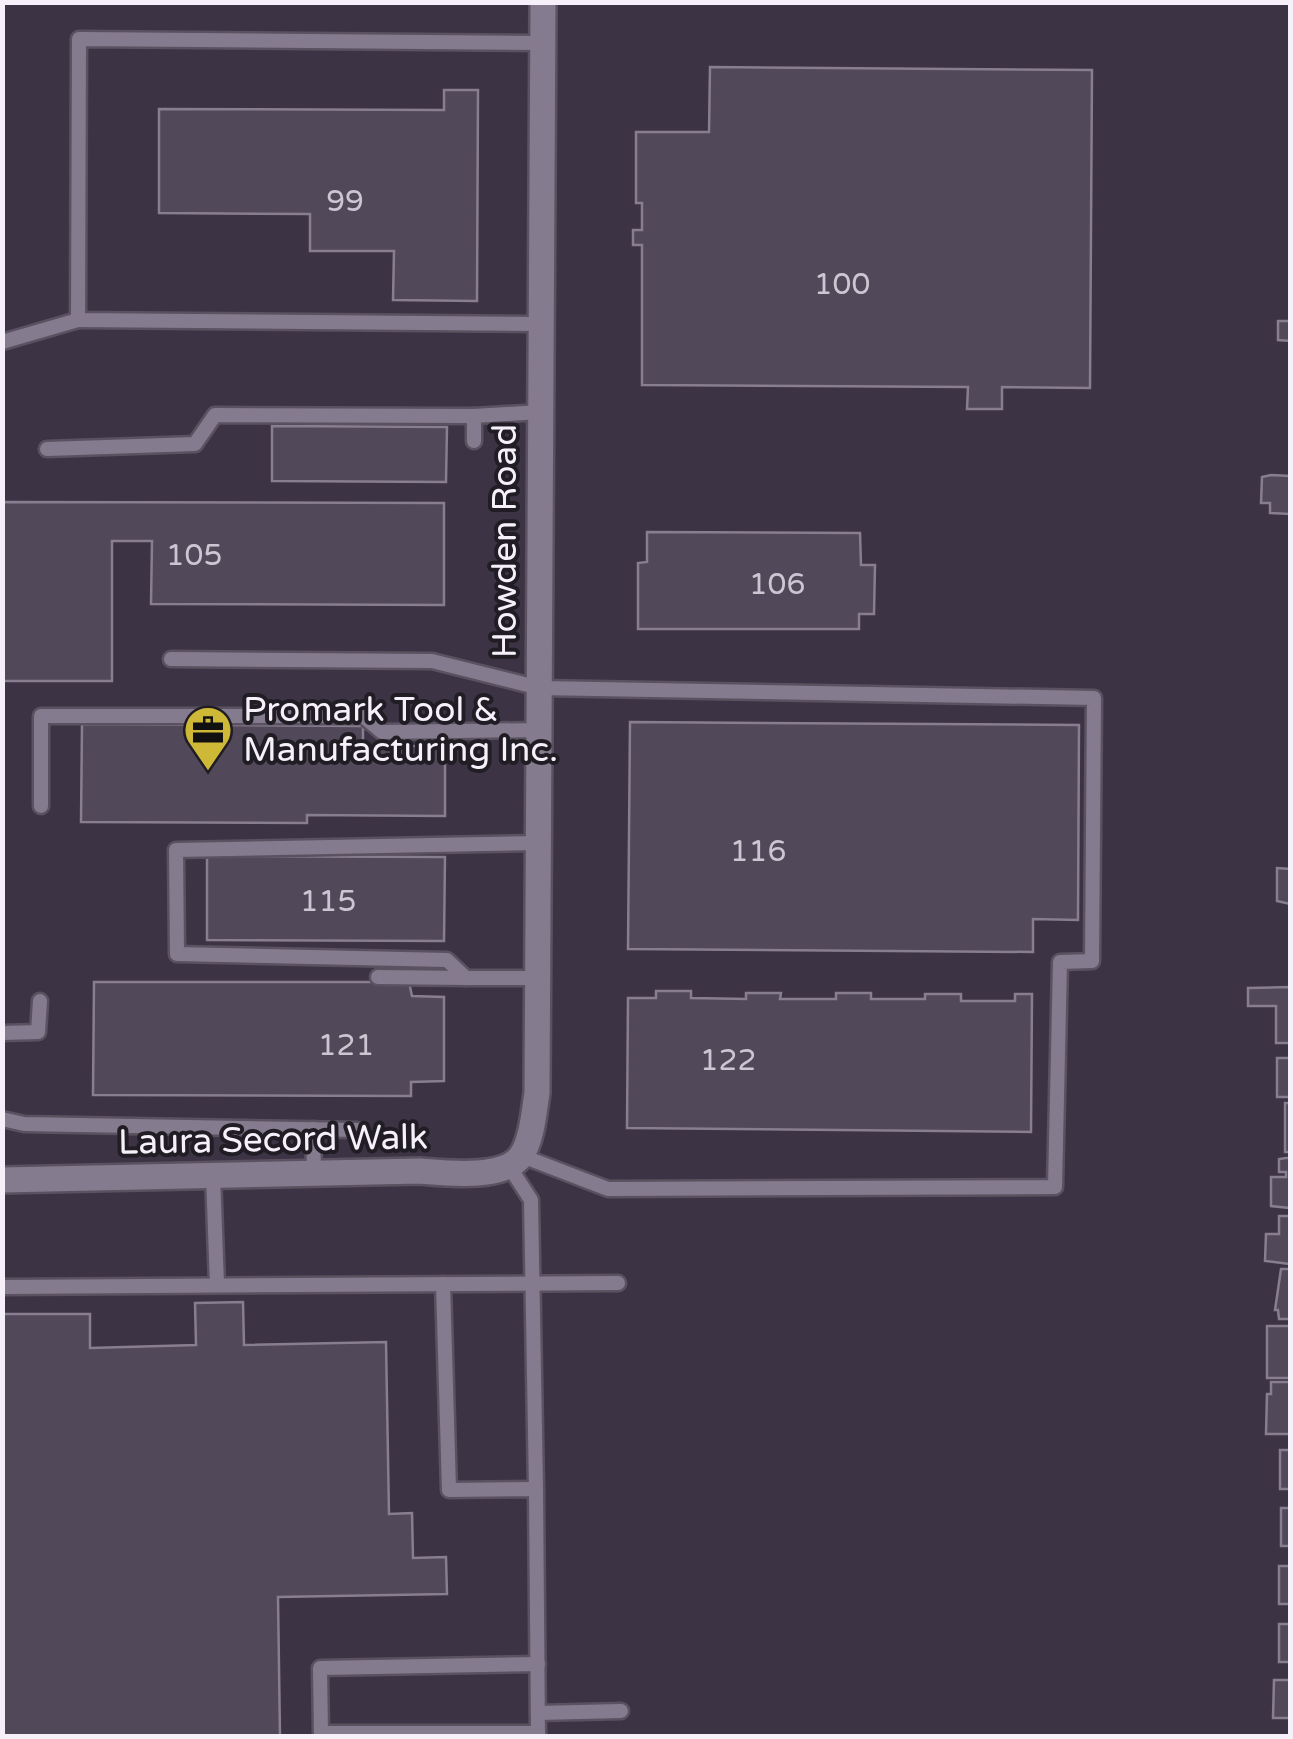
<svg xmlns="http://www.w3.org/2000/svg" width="1293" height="1739" viewBox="0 0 1293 1739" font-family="'Varela Round',sans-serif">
  <rect width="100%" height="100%" fill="#3c3344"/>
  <!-- building -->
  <g fill="#514859" stroke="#887e91" stroke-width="2.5">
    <path d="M710,67l382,3 -2,318 -88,-1v22h-35l1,-22 -326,-2v-140h-9v-15h9v-27h-6v-71h73z"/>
    <path d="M444,90h34l-1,211 -84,-1 1,-49h-84v-37l-151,-1v-104l285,1z"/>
    <path d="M1278,321h12v20l-12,-1z"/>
    <path d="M272,426l175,1 -1,55 -174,-1z"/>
    <path d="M1271,475l19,1v38l-20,-1v-10h-9l1,-26z"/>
    <path d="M2,502l442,1v102l-293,-1 1,-63h-40v140h-110z"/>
    <path d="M647,532l213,1 1,32h14l-1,49h-15v15h-221v-66l9,-1z"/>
    <path d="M630,722l449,3 -1,195 -45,-1v33l-405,-3z"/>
    <path d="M82,724l281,2v20h82v70l-138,-1v8l-226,-1z"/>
    <path d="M207,856l238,1 -1,84 -237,-1z"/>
    <path d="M1277,868l13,1v35l-13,-3z"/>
    <path d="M94,982h315l3,14 32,1v84l-33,1v14l-318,-1z"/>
    <path d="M1290,987v56h-14v-37h-28v-18z"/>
    <path d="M656,991h35v7l55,1v-6h35l-1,6h56v-6h35v6h54v-5h36v7h54v-7h17l-1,138 -404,-4 1,-130h28z"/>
    <rect x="1277" y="1058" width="13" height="39"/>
    <rect x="1285" y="1103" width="5" height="49"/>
    <path d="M1286,1158h4v50l-19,-2v-29h15v-5h-7v-13z"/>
    <path d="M1279,1216h11v48l-25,-3 1,-27h13z"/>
    <path d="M1281,1269h9v50h-11l-1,-9h-3z"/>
    <path d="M243,1302l1,43 142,-3 3,172 23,-1 1,45 33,-1 1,37 -169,3 2,139h-278v-422h88v34l106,-3 -1,-42z"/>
    <rect x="1267" y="1326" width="23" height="52"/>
    <path d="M1271,1382h19v52h-24l1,-40h4z"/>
    <rect x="1280" y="1450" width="10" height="39"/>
    <rect x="1281" y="1508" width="9" height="38"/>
    <rect x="1279" y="1566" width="11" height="38"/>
    <rect x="1279" y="1624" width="11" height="38"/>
    <path d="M1274,1680h16v38h-17z"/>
  </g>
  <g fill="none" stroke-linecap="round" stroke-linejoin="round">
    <!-- service casing -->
    <g stroke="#5a5260" stroke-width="19">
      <g id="service">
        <path d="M541,324l-463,-4 1,-281 463,4"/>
        <path d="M2,342l76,-22"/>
        <path d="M474,441v-25l67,-4"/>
        <path d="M47,449l148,-5 20,-29 259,1"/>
        <path d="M171,659l261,2 108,27 554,10 -2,263 -32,1 -5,225 -447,2 -86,-33"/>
        <path d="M41,806v-90h322l19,16 157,-2"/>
        <path d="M378,977l88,1"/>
        <path d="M538,978h-72l-19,-18 -270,-6 -1,-104 363,-7"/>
        <path d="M2,1033l36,-1 2,-31"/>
        <path d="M2,1119l22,5 333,6"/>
        <path d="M313,1129l1,44"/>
        <path d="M509,1166l22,34 5,289"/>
        <path d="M213,1175l4,110"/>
        <path d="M443,1284l6,206 87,-1 2,247"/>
        <path d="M2,1287l616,-4"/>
        <path d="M538,1664l-218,4 1,65h217"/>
        <path d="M538,1713l83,-2"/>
      </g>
    </g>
    <!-- minor casing -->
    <g stroke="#5a5260" stroke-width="30">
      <path id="minor" d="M2,1180l418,-9c25,2 84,9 101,-15 11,-16 13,-44 16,-63l6,-1091"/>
    </g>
    <!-- service -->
    <use href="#service" stroke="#857b8e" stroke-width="14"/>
    <!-- minor -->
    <use href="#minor" stroke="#857b8e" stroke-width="25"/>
  </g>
  <!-- icons -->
  <defs>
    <g id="office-pin" transform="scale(2.5)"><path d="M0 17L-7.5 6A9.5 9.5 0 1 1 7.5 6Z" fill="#ceb837" stroke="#211d24"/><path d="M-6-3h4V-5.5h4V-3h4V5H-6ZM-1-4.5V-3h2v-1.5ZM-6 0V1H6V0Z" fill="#111"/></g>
  </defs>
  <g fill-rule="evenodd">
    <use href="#office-pin" x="208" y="730"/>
  </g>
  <g text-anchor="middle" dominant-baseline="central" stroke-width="8" stroke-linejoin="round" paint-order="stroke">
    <!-- number labels -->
    <g font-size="30" fill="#ccc6d2">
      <text x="345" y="201">99</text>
      <text x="842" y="284">100</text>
      <text x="194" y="555">105</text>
      <text x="777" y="584">106</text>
      <text x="758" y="851">116</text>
      <text x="328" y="901">115</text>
      <text x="346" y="1045">121</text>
      <text x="728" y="1060">122</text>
    </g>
    <!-- street labels -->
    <g font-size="35" fill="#f5f0fa" stroke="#211d24">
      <text transform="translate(505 541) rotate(-90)">Howden Road</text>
      <text transform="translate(273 1140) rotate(-1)">Laura Secord Walk</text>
    </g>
    <!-- poi labels -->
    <g font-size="35" fill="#f5f0fa" stroke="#211d24" text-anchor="start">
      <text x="243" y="710">Promark Tool &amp;<tspan x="243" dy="40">Manufacturing Inc.</tspan></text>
    </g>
  </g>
  <!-- border -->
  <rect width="1293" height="1739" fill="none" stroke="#f5f0fa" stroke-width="10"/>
</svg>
